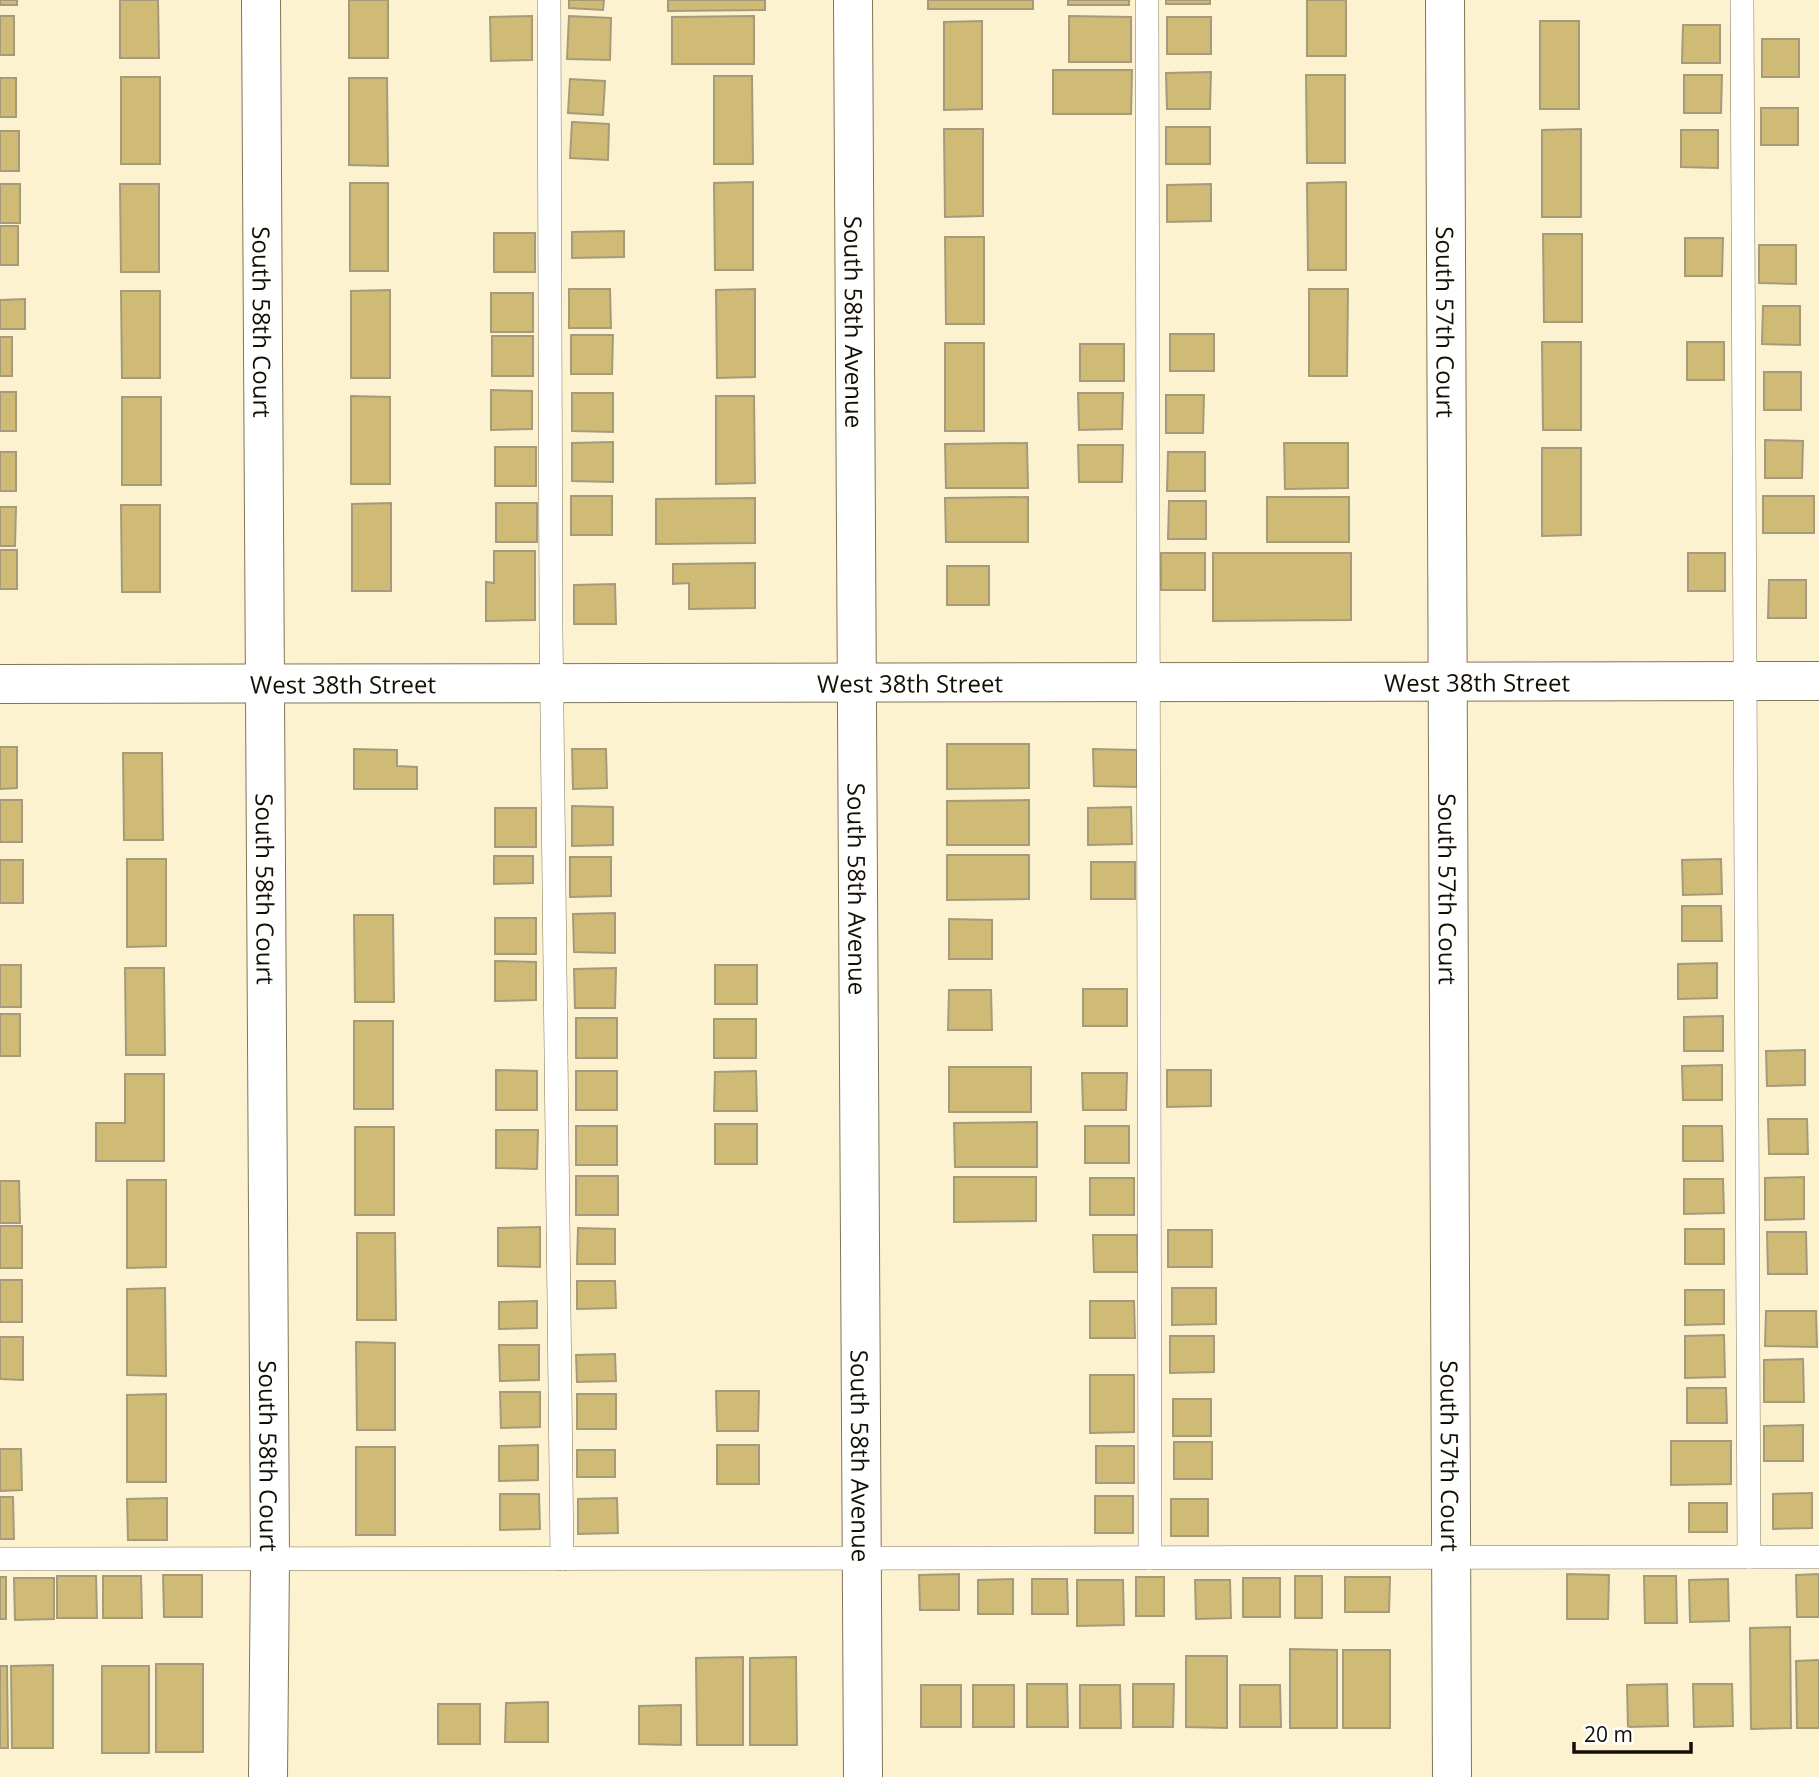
<svg xmlns="http://www.w3.org/2000/svg" width="1819" height="1777" viewBox="0 0 1819 1777" font-family="'Open Sans',sans-serif">
  <rect width="100%" height="100%" fill="#fcf2d0"/>
  <!-- building -->
  <g fill="#cfbb75" stroke="#a59b7c" stroke-width="2">
    <rect x="0" y="0" width="17" height="5"/>
    <path d="M120,0h38l1,58h-39z"/>
    <rect x="349" y="0" width="39" height="58"/>
    <path d="M569,0h35l-1,10 -34,-2z"/>
    <path d="M668,0h97v10l-97,1z"/>
    <rect x="928" y="0" width="105" height="9"/>
    <rect x="1068" y="0" width="61" height="5"/>
    <rect x="1166" y="0" width="44" height="4"/>
    <rect x="1307" y="0" width="39" height="56"/>
    <rect x="0" y="16" width="14" height="39"/>
    <path d="M532,16v44l-41,1 -1,-44z"/>
    <path d="M569,16l42,2 -1,42 -43,-1z"/>
    <path d="M754,16v48h-82v-47z"/>
    <path d="M1069,16l62,1v45h-62z"/>
    <rect x="1167" y="17" width="44" height="37"/>
    <path d="M982,21v88l-38,1v-88z"/>
    <rect x="1540" y="21" width="39" height="88"/>
    <path d="M1683,25h37v38h-38z"/>
    <rect x="1762" y="39" width="37" height="38"/>
    <path d="M1053,70h79l-1,44h-78z"/>
    <path d="M1211,72l-1,37h-43l-1,-36z"/>
    <path d="M1306,75h39v88h-38z"/>
    <path d="M1684,75h38l-1,38h-37z"/>
    <path d="M714,76h38l1,88h-39z"/>
    <rect x="121" y="77" width="39" height="87"/>
    <rect x="0" y="78" width="16" height="39"/>
    <path d="M349,78h38l1,88 -39,-1z"/>
    <path d="M570,79l35,2 -2,34 -35,-2z"/>
    <rect x="1761" y="108" width="37" height="37"/>
    <path d="M572,122l37,2 -1,36 -38,-2z"/>
    <rect x="1166" y="127" width="44" height="37"/>
    <path d="M944,129h39v87l-38,1z"/>
    <path d="M1581,129v88h-39v-87z"/>
    <path d="M1681,130h37v38l-37,-1z"/>
    <rect x="0" y="131" width="19" height="40"/>
    <path d="M753,182v88h-38l-1,-87z"/>
    <path d="M1346,182v88h-38l-1,-87z"/>
    <rect x="350" y="183" width="38" height="88"/>
    <rect x="0" y="184" width="20" height="39"/>
    <path d="M120,184h39v88h-38z"/>
    <path d="M1211,184v37l-44,1v-37z"/>
    <rect x="0" y="226" width="18" height="39"/>
    <path d="M624,231v26l-52,1v-26z"/>
    <rect x="494" y="233" width="41" height="39"/>
    <path d="M1543,234h39v88h-38z"/>
    <path d="M945,237h39v87h-38z"/>
    <path d="M1685,238h38l-1,38h-37z"/>
    <path d="M1759,245h37v39l-37,-1z"/>
    <path d="M569,289h41l1,39h-42z"/>
    <path d="M755,289v88l-38,1 -1,-88z"/>
    <path d="M1309,289h39l-1,87h-38z"/>
    <path d="M390,290v88h-39v-87z"/>
    <path d="M121,291h39v87h-38z"/>
    <rect x="491" y="293" width="42" height="39"/>
    <path d="M25,299v30h-25v-29z"/>
    <path d="M1763,306h37v39l-38,-1z"/>
    <rect x="1170" y="334" width="44" height="37"/>
    <path d="M571,335h42l-1,39h-41z"/>
    <rect x="492" y="336" width="41" height="40"/>
    <rect x="0" y="337" width="12" height="39"/>
    <path d="M1542,342h39v88h-38z"/>
    <rect x="1687" y="342" width="37" height="38"/>
    <rect x="945" y="343" width="39" height="88"/>
    <rect x="1080" y="344" width="44" height="37"/>
    <rect x="1764" y="372" width="37" height="38"/>
    <path d="M491,390l41,1v38l-41,1z"/>
    <rect x="0" y="392" width="16" height="39"/>
    <path d="M572,393h41v39l-41,-1z"/>
    <path d="M1078,393h45l-1,36 -43,1z"/>
    <path d="M1166,395h38l-1,38h-37z"/>
    <path d="M351,396l39,1v87h-39z"/>
    <path d="M716,396h38l1,87 -39,1z"/>
    <rect x="122" y="397" width="39" height="88"/>
    <path d="M1765,440l38,1 -1,37h-37z"/>
    <path d="M613,442v40l-41,-1v-38z"/>
    <path d="M1027,443l1,45h-82l-1,-44z"/>
    <path d="M1284,443h64v45l-63,1z"/>
    <path d="M1078,445h45l-1,37h-43z"/>
    <rect x="495" y="447" width="41" height="39"/>
    <path d="M1542,448h39v87l-39,1z"/>
    <rect x="0" y="452" width="16" height="39"/>
    <path d="M1168,452h37v39h-38z"/>
    <rect x="571" y="496" width="41" height="39"/>
    <rect x="1763" y="496" width="51" height="37"/>
    <path d="M1028,497v45h-82l-1,-44z"/>
    <rect x="1267" y="497" width="82" height="45"/>
    <path d="M755,498v45l-99,1v-45z"/>
    <path d="M1169,501h37v38h-38z"/>
    <path d="M391,503v88h-39v-87z"/>
    <rect x="496" y="503" width="41" height="39"/>
    <path d="M121,505h39v87h-38z"/>
    <path d="M0,507h16l-1,39h-15z"/>
    <rect x="0" y="550" width="17" height="39"/>
    <path d="M494,551h41v69l-49,1v-39l8,1z"/>
    <rect x="1161" y="553" width="44" height="37"/>
    <path d="M1213,553h138v67l-138,1z"/>
    <rect x="1688" y="553" width="37" height="38"/>
    <path d="M755,563v45l-66,1v-26l-16,1v-20z"/>
    <rect x="947" y="566" width="42" height="39"/>
    <path d="M1769,580h37v38h-38z"/>
    <path d="M615,584l1,40h-42v-39z"/>
    <path d="M947,744h82v44l-82,1z"/>
    <path d="M0,747h17v41l-17,1z"/>
    <path d="M354,749l43,1v16l20,1v22h-63z"/>
    <path d="M572,749h34l1,39 -34,1z"/>
    <path d="M1093,749l44,1v37l-43,-1z"/>
    <path d="M123,753h39l1,87h-39z"/>
    <rect x="0" y="800" width="22" height="42"/>
    <path d="M1029,800v45h-82v-44z"/>
    <path d="M572,806l41,1v38l-41,1z"/>
    <path d="M1131,807l1,37 -44,1v-37z"/>
    <rect x="495" y="808" width="41" height="39"/>
    <path d="M947,855h82v44l-82,1z"/>
    <path d="M494,856h39v27l-39,1z"/>
    <path d="M570,857h41v39l-41,1z"/>
    <path d="M127,859h39v87l-39,1z"/>
    <path d="M1721,859l1,35 -39,1 -1,-35z"/>
    <rect x="0" y="860" width="23" height="43"/>
    <rect x="1091" y="862" width="44" height="37"/>
    <path d="M1682,906h39l1,35h-40z"/>
    <path d="M615,913v40l-41,-1 -1,-38z"/>
    <path d="M354,915h39l1,87h-39z"/>
    <rect x="495" y="918" width="41" height="36"/>
    <path d="M949,919l43,1v39h-43z"/>
    <path d="M495,961l41,1v38l-41,1z"/>
    <path d="M1717,963v35l-39,1v-35z"/>
    <rect x="0" y="965" width="21" height="42"/>
    <rect x="715" y="965" width="42" height="39"/>
    <path d="M125,968h39l1,87h-39z"/>
    <path d="M616,968l-1,40h-40l-1,-39z"/>
    <rect x="1083" y="989" width="44" height="37"/>
    <path d="M949,990h42l1,40h-44z"/>
    <rect x="0" y="1014" width="20" height="42"/>
    <path d="M1723,1016v35h-39v-34z"/>
    <rect x="576" y="1018" width="41" height="40"/>
    <rect x="714" y="1019" width="42" height="39"/>
    <rect x="354" y="1021" width="39" height="88"/>
    <path d="M1805,1050v35l-38,1 -1,-35z"/>
    <path d="M1722,1065v35h-39l-1,-34z"/>
    <rect x="949" y="1067" width="82" height="45"/>
    <path d="M496,1070l41,1v39h-41z"/>
    <path d="M1167,1070h44v36l-44,1z"/>
    <rect x="576" y="1071" width="41" height="39"/>
    <path d="M756,1071l1,40h-43l1,-39z"/>
    <path d="M1082,1073h45l-1,37h-43z"/>
    <path d="M125,1074h39v87h-68v-38h29z"/>
    <path d="M1768,1119h39l1,35h-39z"/>
    <path d="M1037,1122v45h-82l-1,-44z"/>
    <rect x="715" y="1124" width="42" height="40"/>
    <rect x="576" y="1126" width="41" height="39"/>
    <rect x="1085" y="1126" width="44" height="37"/>
    <path d="M1683,1126h39l1,35h-40z"/>
    <rect x="355" y="1127" width="39" height="88"/>
    <path d="M496,1130h42l-1,39 -41,-1z"/>
    <rect x="576" y="1176" width="42" height="39"/>
    <path d="M954,1177h82v44l-82,1z"/>
    <path d="M1804,1177v42l-39,1v-42z"/>
    <rect x="1090" y="1178" width="44" height="37"/>
    <path d="M1684,1179h39l1,34 -40,1z"/>
    <path d="M127,1180h39v87l-39,1z"/>
    <path d="M0,1181h19l1,42h-20z"/>
    <rect x="0" y="1226" width="22" height="42"/>
    <path d="M540,1227v40l-42,-1v-38z"/>
    <path d="M578,1228l37,1v35h-38z"/>
    <rect x="1685" y="1229" width="39" height="35"/>
    <rect x="1168" y="1230" width="44" height="37"/>
    <path d="M1767,1232h39l1,42h-39z"/>
    <path d="M357,1233h38l1,87h-39z"/>
    <path d="M1093,1235h44l1,37h-44z"/>
    <rect x="0" y="1280" width="22" height="42"/>
    <path d="M577,1281h38l1,27 -39,1z"/>
    <path d="M165,1288l1,88 -39,-1v-86z"/>
    <path d="M1172,1288h44v36l-44,1z"/>
    <path d="M1685,1290h39v34l-39,1z"/>
    <path d="M537,1301v27l-38,1v-27z"/>
    <path d="M1090,1301h44l1,37h-45z"/>
    <path d="M1766,1311h50l1,36 -52,-1z"/>
    <path d="M1724,1335l1,42 -40,1v-42z"/>
    <path d="M1170,1336h44v36l-44,1z"/>
    <path d="M0,1337h23v43l-23,-1z"/>
    <path d="M356,1342l39,1v87h-38z"/>
    <path d="M499,1345h40v35l-39,1z"/>
    <path d="M615,1354l1,27 -39,1 -1,-27z"/>
    <path d="M1803,1359l1,43h-40v-42z"/>
    <path d="M1090,1375h44v57l-44,1z"/>
    <path d="M1687,1388h39l1,35h-40z"/>
    <path d="M716,1391h43l-1,40h-41z"/>
    <path d="M500,1392h40v35l-39,1z"/>
    <path d="M166,1394v88h-39v-87z"/>
    <rect x="577" y="1394" width="39" height="35"/>
    <rect x="1173" y="1399" width="38" height="37"/>
    <path d="M1803,1425v36h-39v-35z"/>
    <path d="M1671,1441h60v43l-60,1z"/>
    <rect x="1174" y="1442" width="38" height="37"/>
    <path d="M538,1445v35l-39,1v-35z"/>
    <rect x="717" y="1445" width="42" height="39"/>
    <rect x="1096" y="1446" width="38" height="37"/>
    <rect x="356" y="1447" width="39" height="88"/>
    <path d="M0,1449h21l1,41 -22,1z"/>
    <rect x="577" y="1450" width="38" height="27"/>
    <path d="M1812,1493v35l-39,1v-35z"/>
    <path d="M500,1494h39l1,35 -40,1z"/>
    <rect x="1095" y="1496" width="38" height="37"/>
    <path d="M0,1497h13l1,42h-14z"/>
    <path d="M167,1498v42h-39l-1,-41z"/>
    <path d="M617,1498l1,35 -40,1v-35z"/>
    <rect x="1171" y="1499" width="37" height="37"/>
    <rect x="1689" y="1503" width="38" height="29"/>
    <path d="M959,1574v36h-39l-1,-35z"/>
    <path d="M1567,1574l42,1 -1,44h-41z"/>
    <path d="M1819,1574v43h-22l-1,-42z"/>
    <path d="M163,1575h39v42h-38z"/>
    <path d="M57,1576h39l1,42h-40z"/>
    <path d="M103,1576h38l1,42h-39z"/>
    <rect x="1295" y="1576" width="27" height="42"/>
    <path d="M1644,1576h32l1,47h-32z"/>
    <rect x="0" y="1577" width="6" height="42"/>
    <rect x="1136" y="1577" width="28" height="39"/>
    <path d="M1345,1577h45l-1,35h-44z"/>
    <path d="M14,1578h40v41l-39,1z"/>
    <rect x="1243" y="1578" width="37" height="39"/>
    <path d="M1013,1579v35h-35v-34z"/>
    <path d="M1032,1579h35l1,35h-36z"/>
    <path d="M1728,1579l1,42 -39,1 -1,-42z"/>
    <path d="M1077,1580h46l1,45 -47,1z"/>
    <path d="M1195,1580h35l1,38 -35,1z"/>
    <path d="M1790,1627l1,101 -40,1 -1,-101z"/>
    <path d="M1290,1649l47,1v78h-47z"/>
    <rect x="1343" y="1650" width="47" height="78"/>
    <path d="M1186,1656h41v72l-41,-1z"/>
    <path d="M743,1657v88h-46l-1,-87z"/>
    <path d="M796,1657l1,88h-47v-87z"/>
    <path d="M1819,1660v68h-22l-1,-67z"/>
    <rect x="156" y="1664" width="47" height="88"/>
    <path d="M53,1665v83h-41l-1,-82z"/>
    <path d="M0,1666h7l1,82h-8z"/>
    <rect x="102" y="1666" width="47" height="87"/>
    <path d="M1027,1684h40l1,43h-41z"/>
    <path d="M1133,1684h41l-1,43h-40z"/>
    <path d="M1667,1684l1,42 -40,1 -1,-42z"/>
    <path d="M1693,1684h39l1,42 -39,1z"/>
    <rect x="921" y="1685" width="40" height="42"/>
    <rect x="973" y="1685" width="41" height="42"/>
    <path d="M1080,1685h40l1,43h-41z"/>
    <path d="M1240,1685h40l1,42h-41z"/>
    <path d="M548,1702v40h-43l1,-39z"/>
    <rect x="438" y="1704" width="42" height="40"/>
    <path d="M681,1705v40l-42,-1v-38z"/>
  </g>
  <g fill="none" stroke-linecap="round" stroke-linejoin="round">
    <!-- service casing -->
    <g stroke="#7f7658" stroke-width="24">
      <g id="service">
        <path d="M549,0l2,630 11,929"/>
        <path d="M1147,0l3,1558"/>
        <path d="M1742,0l7,1557"/>
        <path d="M0,1559l1819,-2"/>
      </g>
    </g>
    <!-- minor casing -->
    <g stroke="#7f7658" stroke-width="40">
      <g id="minor">
        <path id="s1" d="M261,0l9,1559 -2,218"/>
        <path id="s2" d="M853,0l10,1777"/>
        <path id="s3" d="M1445,0l7,1777"/>
        <path id="s4" d="M0,684l1819,-3"/>
      </g>
    </g>
    <!-- service -->
    <use href="#service" stroke="#fff" stroke-width="23"/>
    <!-- minor -->
    <use href="#minor" stroke="#fff" stroke-width="38"/>
  </g>
  <g text-anchor="middle" dominant-baseline="central" stroke-width="7" stroke-linejoin="round" paint-order="stroke">
    <!-- street labels -->
    <g font-size="24" fill="#130f04" stroke="#fff">
      <text stroke="none"><textPath href="#s1" startOffset="322">South 58th Court</textPath></text>
      <text stroke="none"><textPath href="#s2" startOffset="322">South 58th Avenue</textPath></text>
      <text stroke="none"><textPath href="#s3" startOffset="322">South 57th Court</textPath></text>
      <text stroke="none"><textPath href="#s4" startOffset="1477">West 38th Street</textPath></text>
      <text stroke="none"><textPath href="#s4" startOffset="910">West 38th Street</textPath></text>
      <text stroke="none"><textPath href="#s4" startOffset="343">West 38th Street</textPath></text>
      <text stroke="none"><textPath href="#s2" startOffset="889">South 58th Avenue</textPath></text>
      <text stroke="none"><textPath href="#s3" startOffset="889">South 57th Court</textPath></text>
      <text stroke="none"><textPath href="#s1" startOffset="889">South 58th Court</textPath></text>
      <text stroke="none"><textPath href="#s1" startOffset="1456">South 58th Court</textPath></text>
      <text stroke="none"><textPath href="#s2" startOffset="1456">South 58th Avenue</textPath></text>
      <text stroke="none"><textPath href="#s3" startOffset="1456">South 57th Court</textPath></text>
    </g>
  </g>
  <!-- scale -->
  <path d="M1574 1742v10h117v-10" fill="none" stroke="#130f04" stroke-width="3.5"/>
  <text x="1584" y="1742" font-size="21" fill="#130f04" stroke="#ffffff" stroke-width="5" paint-order="stroke">20 m</text>
</svg>
